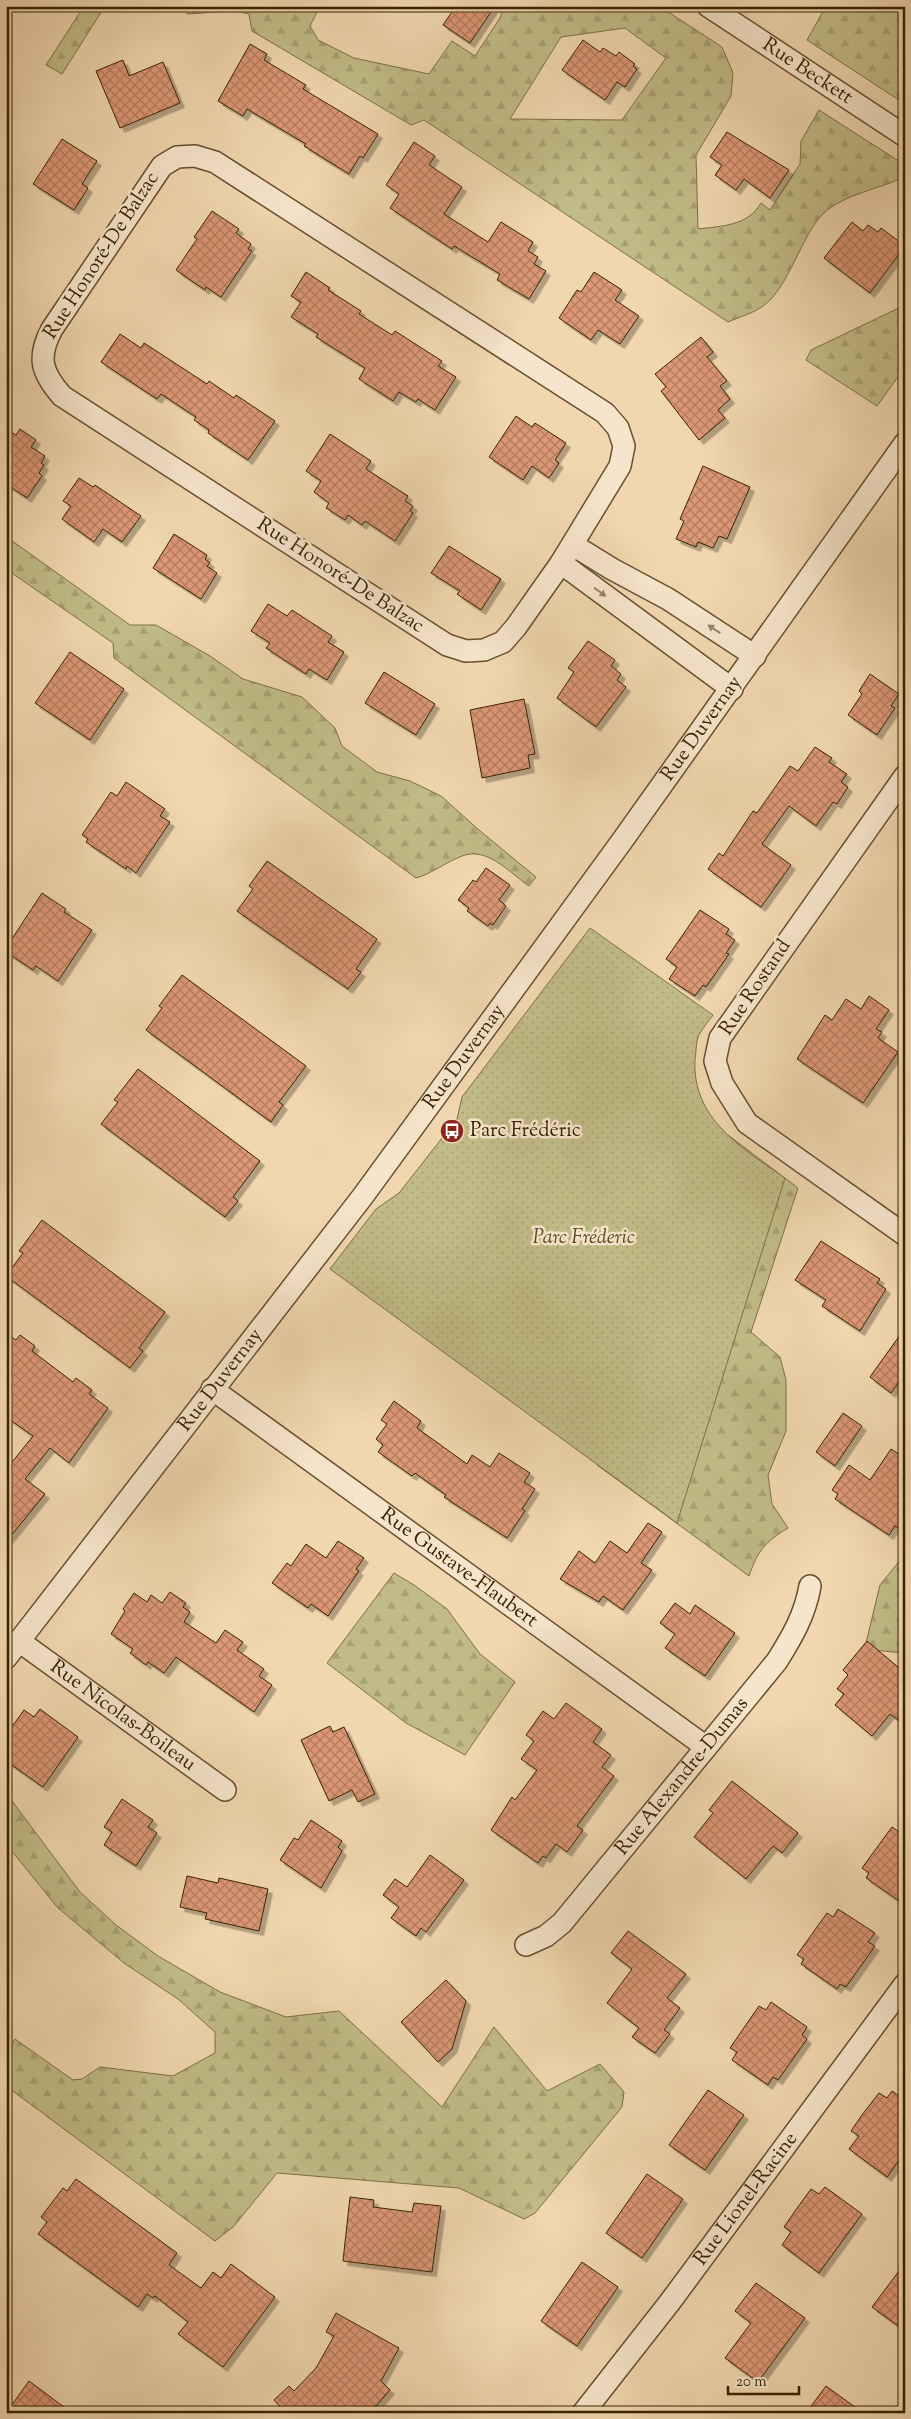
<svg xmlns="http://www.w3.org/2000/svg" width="911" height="2419" viewBox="0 0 911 2419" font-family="'Sorts Mill Goudy',serif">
  <defs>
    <pattern id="forest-firs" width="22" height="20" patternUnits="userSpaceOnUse" patternTransform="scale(1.25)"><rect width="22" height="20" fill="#c1bc87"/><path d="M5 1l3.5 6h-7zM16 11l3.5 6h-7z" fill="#a7a173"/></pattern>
    <pattern id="park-dots" width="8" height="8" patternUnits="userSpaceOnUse" patternTransform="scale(1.25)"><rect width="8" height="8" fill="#c1bc87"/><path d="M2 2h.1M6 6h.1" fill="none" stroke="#a7a173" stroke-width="1.8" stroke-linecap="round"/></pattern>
    <pattern id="building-cross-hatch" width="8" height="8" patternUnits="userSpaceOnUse" patternTransform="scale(1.25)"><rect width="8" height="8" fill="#dc9775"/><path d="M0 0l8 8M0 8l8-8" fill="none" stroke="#b37b5e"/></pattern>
    <filter id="shadow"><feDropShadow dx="4.5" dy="4.5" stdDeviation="0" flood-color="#0004"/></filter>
  </defs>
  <rect width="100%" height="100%" fill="#f1d7b0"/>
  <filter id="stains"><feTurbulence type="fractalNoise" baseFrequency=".004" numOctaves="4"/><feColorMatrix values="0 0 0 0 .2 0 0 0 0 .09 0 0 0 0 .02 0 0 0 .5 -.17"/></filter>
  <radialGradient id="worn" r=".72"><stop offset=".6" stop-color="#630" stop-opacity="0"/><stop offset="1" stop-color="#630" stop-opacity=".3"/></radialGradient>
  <!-- forest -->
  <g fill="url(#forest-firs)" stroke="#7d6f44" fill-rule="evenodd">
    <path d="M84,6h21l-43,68 -16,-9z"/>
    <path d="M183,6h137l-10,20 8,14 36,18 75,16 23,-33 23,15 25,-38 4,-12h155l63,41 11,26 -2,23 -35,59 2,74c24,-3 50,-3 63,-26l9,7 30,-46 1,-23 18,-31 86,55v12c-24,11 -62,18 -81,36 -23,22 -35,75 -61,93 -9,7 -24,11 -35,16l-304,-202 -13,5 -159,-94 -3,-17 -14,-3 -48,3zM625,28l41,30 -44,62 -112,-1 51,-82z"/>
    <path d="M826,6h79v98l-98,-64z"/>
    <path d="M905,305v62l-28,39 -71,-46 5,-10z"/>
    <path d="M6,525l2,13 122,87h26l54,31 33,23 59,18 33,31 7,18 35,26 33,9 31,15 39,35 56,46 -7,9c-19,-13 -42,-40 -67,-30 -16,6 -29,17 -46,22l-302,-220 -1,-15 -107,-74z"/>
    <path d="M728,1135l70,53 -47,144 29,25 6,23v51l-18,44 4,29 16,24c-23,14 -30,22 -39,48l-152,-111 6,-59z"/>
    <path d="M905,1554v99l-33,-3 -6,-7 14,-58z"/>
    <path d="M394,1573l20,12 33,24 33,45 35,28 -50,73 -59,-32 -79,-60z"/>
    <path d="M6,1793l74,99 36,33 42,31 62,36 66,25 53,-6 103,96 52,-80 53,64 53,-27 24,28 -2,15 -87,106 -11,6 -65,-31 -182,-15 -43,53 -19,15 -209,-155v-33l9,-14 58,41 9,-1 18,-12 73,9 42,-23v-21l-37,-33 -54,-36 -66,-55 -52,-64z"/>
  </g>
  <!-- park -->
  <path fill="url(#park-dots)" stroke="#7d6f44" d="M590,928l123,87c-5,7 -12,15 -15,22 -2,7 -2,16 -3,23 -3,59 47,88 90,118l-108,345 -347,-254 46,-60 23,-16 58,-74 5,-22z"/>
  <!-- building -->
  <g fill="url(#building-cross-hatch)" stroke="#392201" filter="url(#shadow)">
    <path d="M456,6h39l-25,37 -27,-18z"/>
    <path d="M583,40l17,12 3,-4 13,8 3,-4 16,12 -2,2 4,3 -12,18 -8,-5 -12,18 -43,-30z"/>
    <path d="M250,44l17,10 -3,6 42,25 -3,4 75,45 -15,24 -3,-2 -11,18 -45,-28 2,-2 -59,-35 -4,7 -25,-15z"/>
    <path d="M123,60l6,16 34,-14 17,41 -60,25 -24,-57z"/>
    <path d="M727,132l62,38 -19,28 -26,-19 -8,11 -21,-15 7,-10 -12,-8z"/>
    <path d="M62,139l35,22 -15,23 6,4 -14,22 -41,-26z"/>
    <path d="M414,142l21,14 -6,9 33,22 -18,27 44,28 13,-20 32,20 -5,9 10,6 -4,7 12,7 -17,28 -32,-19 3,-6 -46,-28 -2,3 -62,-41 9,-14 -13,-9z"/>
    <path d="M212,211l27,18 -3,4 15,11 -3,5 4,2 -31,46 -15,-10 -1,3 -29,-20 21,-31 -3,-2z"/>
    <path d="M852,222l11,9 5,-6 10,7 3,-4 24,18 -35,47 -46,-35z"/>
    <path d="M306,272l24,16 -2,2 33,21 -2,3 33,21 3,-4 47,30 -4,5 18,11 -21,33 -17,-11 -2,3 -17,-10 -6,9 -34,-22 6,-11 -49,-31 2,-3 -27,-17 10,-15 -10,-6z"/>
    <path d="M594,272l28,18 -7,10 24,16 -19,28 -22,-14 -7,10 -32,-22 18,-28 4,2z"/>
    <path d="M120,334l21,14 3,-5 63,41 2,-3 25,17 2,-3 39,26 -27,39 -40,-27 1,-3 -15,-10 2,-3 -35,-23 -4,5 -56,-37z"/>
    <path d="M701,337l12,15 -6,5 20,24 -7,5 10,13 -12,11 7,8 -26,22 -38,-49 5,-4 -11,-13z"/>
    <path d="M516,416l16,11 3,-4 31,20 -11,17 4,3 -10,15 -17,-12 -9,14 -34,-23z"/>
    <path d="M6,429l10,6 4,-6 16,11 -5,7 14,9 -4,7 3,2 -5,8 3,3 -15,22 -21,-14z"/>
    <path d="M330,434l41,27 -5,8 42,27 -3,5 8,5 -3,5 3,2 -18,28 -30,-20 -3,4 -14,-10 -3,5 -19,-12 3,-5 -15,-11 7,-11 -15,-10z"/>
    <path d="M703,466l47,21 -23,52 -8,-3 -6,12 -15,-6 -2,5 -20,-8 8,-18 -4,-2z"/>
    <path d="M79,478l14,9 2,-2 46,31 -19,26 -19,-13 -9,13 -32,-23 9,-13 -8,-5z"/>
    <path d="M174,534l33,21 -2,4 5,4 -3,3 10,7 -16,26 -48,-31z"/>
    <path d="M449,546l52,33 -20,31 -24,-16 3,-3 -29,-18z"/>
    <path d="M268,604l19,12 5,-6 40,26 -4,6 16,10 -17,28 -18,-11 -3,5 -40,-26 4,-5 -19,-12z"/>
    <path d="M588,641l27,19 -4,6 10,8 -4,6 9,7 -30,40 -39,-29 17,-26 -6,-4z"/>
    <path d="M70,652l54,37 -34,51 -55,-37z"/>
    <path d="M384,672l51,32 -19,31 -51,-32z"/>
    <path d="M870,674l29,20 -8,12 4,2 -18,27 -29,-20 14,-21 -3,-3z"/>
    <path d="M524,699l11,55 -7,1 2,13 -48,10 -12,-68z"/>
    <path d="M815,747l17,11 -3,4 18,12 -6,8 7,5 -11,17 -4,-2 -17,24 -27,-20 -27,38 29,21 -30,42 -53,-38 11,-16 4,3 30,-45 4,2 33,-47 8,5z"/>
    <path d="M126,782l39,27 -5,7 10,6 -34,51 -9,-7 -1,3 -40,-27 2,-3 -6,-4 29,-43 6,4z"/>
    <path d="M267,861l110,78 -21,30 5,3 -13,17 -111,-78 16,-22 -4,-3z"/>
    <path d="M486,868l24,17 -11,15 7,6 -13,19 -3,-2 -2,3 -21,-15 2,-3 -11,-8 15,-20 3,2z"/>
    <path d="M42,893l24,16 -2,3 28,18 -34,51 -22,-15 -3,4 -27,-18v-4z"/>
    <path d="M700,910l29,19 -3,5 9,6 -9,13 3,1 -23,33 -3,-2 -8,11 -26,-17 8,-12 -11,-8z"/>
    <path d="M182,975l124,91 -27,36 4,3 -12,17 -125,-92 16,-22 -3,-2z"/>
    <path d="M869,996l20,14 -13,19 6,3 -4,6 20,14 -35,51 -66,-44 28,-44 7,5 14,-21 15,10z"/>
    <path d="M138,1069l122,92 -27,36 5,4 -13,16 -124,-93 17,-22 -4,-2z"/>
    <path d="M42,1220l123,92 -26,36 4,3 -13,17 -124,-92 17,-23 -4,-2z"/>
    <path d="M821,1241l59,38 -3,4 9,6 -26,42 -38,-25 4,-6 -31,-20z"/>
    <path d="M905,1328v46l-14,19 -21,-16z"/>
    <path d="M6,1333l10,7 4,-5 15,11 -3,5 41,31 3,-4 16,12 -3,4 19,14 -39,55 -19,-15 -25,31 20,15 -39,48v-78l3,2 24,-30 -27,-19z"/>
    <path d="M394,1401l27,20 -4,7 50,36 5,-9 18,12 9,-14 31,20 -6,9 11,7 -13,20 3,2 -18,27 -63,-41 2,-2 -31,-22 -3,3 -34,-24 5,-7 -7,-6 11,-15 -6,-4z"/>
    <path d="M843,1413l19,13 -27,40 -19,-14z"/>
    <path d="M891,1449l14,9v74l-10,-6 -6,9 -54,-36 3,-5 -6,-4 17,-25 21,15z"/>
    <path d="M648,1523l14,9 -21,31 11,7 -29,40 -20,-14 -4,6 -39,-23 19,-28 16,12 15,-22 17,12z"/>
    <path d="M338,1541l26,17 -8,11 3,2 -31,45 -17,-12 -3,4 -36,-25 15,-20 4,3 15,-22 20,14z"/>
    <path d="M170,1592l16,11 -3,4 7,5 -6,10 32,21 9,-13 18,12 -6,8 27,19 -5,7 13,9 -18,27 -78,-55 -12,16 -16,-11 -2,3 -16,-12 3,-4 -22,-15 14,-23 -2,-2 11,-16 13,9 4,-7 11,8z"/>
    <path d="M675,1603l15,11 5,-9 40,28 -30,43 -40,-28 10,-14 -15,-11z"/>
    <path d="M867,1641l38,32v52l-15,-11 -18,22 -37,-31 9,-11 -7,-5 11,-14 -5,-5z"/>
    <path d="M566,1703l36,26 -9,13 18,13 -9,12 12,9 -37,50 6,4 -16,22 -11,-8 -10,14 -3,-2 -5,7 -47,-33 21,-33 3,3 22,-30 -16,-11 13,-18 -8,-6 17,-24 11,8z"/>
    <path d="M40,1709l38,28 -35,50 -37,-26v-26l18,-25 10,7z"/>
    <path d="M330,1726l3,6 11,-5 31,67 -17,8 -6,-12 -23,11 -28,-61z"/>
    <path d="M732,1781l66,52 -16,20 -9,-7 -27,33 -52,-42 19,-24 -4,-3z"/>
    <path d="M122,1799l31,21 -5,7 9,6 -21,33 -32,-21 8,-13 -8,-5z"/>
    <path d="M311,1820l31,21 -4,6 4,4 -21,37 -41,-28 14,-22 4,2z"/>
    <path d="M892,1827l13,9v69l-39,-27 3,-5 -7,-5z"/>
    <path d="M430,1855l34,25 -38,52 -5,-4 -5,8 -25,-18 8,-11 -16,-12 12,-16 12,8z"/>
    <path d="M187,1876l31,7 1,-5 49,11 -9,42 -54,-12 2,-6 -27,-6z"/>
    <path d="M838,1909l37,24 -7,9 7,4 -29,41 -6,-3 -3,5 -36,-25 3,-5 -7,-4 30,-42 6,4z"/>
    <path d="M628,1931l58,43 -19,24 13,10 -16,22 6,4 -15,19 -23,-16 7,-9 -32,-25 25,-34 -21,-16z"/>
    <path d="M446,1980l20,21 -14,48 -14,13 -37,-40z"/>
    <path d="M771,2002l36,25 -5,8 5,4 -29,41 -5,-3 -5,8 -36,-25 5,-8 -7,-4 29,-42 7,4z"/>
    <path d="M708,2090l36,25 -39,55 -36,-25z"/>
    <path d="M892,2091l13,9v52l-18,25 -38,-28 10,-13 -8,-5 11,-16 17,-22 8,5z"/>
    <path d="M647,2174l36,25 -41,59 -36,-25z"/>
    <path d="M76,2179l101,74 -8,12 32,23 12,-16 8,6 10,-14 44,33 -52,70 -45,-33 10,-12 -33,-26 -2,2 -6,-4 -9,13 -100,-73 9,-12 -6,-5 22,-29 4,3z"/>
    <path d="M825,2187l37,27 -43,59 -37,-28 9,-13 -7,-5 11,-16 16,-22 8,5z"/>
    <path d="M350,2197l24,3 -1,7 39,5 2,-9 27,3 -9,66 -89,-11z"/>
    <path d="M582,2262l36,25 -41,59 -36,-25z"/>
    <path d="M905,2263v68l-33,-24z"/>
    <path d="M756,2283l49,35 -47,64 -33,-24 26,-35 -16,-12z"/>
    <path d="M336,2313l63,35 -18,33 9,9 -20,23h-84l-12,-13 15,-14 5,5 22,-23 18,-32 -8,-4z"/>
    <path d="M29,2381l43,32h-66z"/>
    <path d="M826,2386l37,27h-57z"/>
  </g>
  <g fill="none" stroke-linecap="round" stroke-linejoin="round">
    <!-- street casing -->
    <g stroke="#674f2d" stroke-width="24">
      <g id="street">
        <path id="s1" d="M708,6l197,130"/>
        <path d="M195,156l20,6 390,251 13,15 6,18 -4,20 -59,97 -45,64 -13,15 -19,8 -18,1 -19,-6 -385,-249c-21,-24 -25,-39 -10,-67l110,-163 15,-9z"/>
        <path d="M573,545l39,24 56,30 87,57"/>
        <path d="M561,563l171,126"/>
        <path d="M905,776l-185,262 -5,23 7,22 25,40 158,112"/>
        <path id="s2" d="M212,1389l494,358"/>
        <path id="s3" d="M19,1641l206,149"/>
        <path id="s4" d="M6,1658l357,-462 259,-355 283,-398"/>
        <path id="s5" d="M526,1945l20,-9 16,-13 215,-262c15,-24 28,-46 33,-75"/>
        <path id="s6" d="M583,2413l87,-111 235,-318"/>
      </g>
    </g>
    <!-- street -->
    <use href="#street" stroke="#f6e5cc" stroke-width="21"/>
  </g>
  <!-- one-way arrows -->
  <defs><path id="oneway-solid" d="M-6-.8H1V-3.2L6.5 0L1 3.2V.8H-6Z" transform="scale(1.25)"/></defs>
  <g fill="#988466">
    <use href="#oneway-solid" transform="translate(600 592) rotate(36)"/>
    <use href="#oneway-solid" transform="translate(714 629) rotate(-147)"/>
  </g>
  <!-- icons -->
  <defs>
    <g id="bus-disc" transform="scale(1.25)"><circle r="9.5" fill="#8f2418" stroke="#f6e5cc"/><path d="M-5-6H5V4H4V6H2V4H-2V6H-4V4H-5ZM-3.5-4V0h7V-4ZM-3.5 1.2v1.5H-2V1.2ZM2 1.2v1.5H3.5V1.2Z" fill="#fff"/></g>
  </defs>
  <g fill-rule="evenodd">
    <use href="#bus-disc" x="452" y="1131"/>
  </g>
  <g text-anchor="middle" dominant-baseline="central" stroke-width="5" stroke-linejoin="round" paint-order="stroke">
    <!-- street labels -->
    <g font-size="20" fill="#392201" stroke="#f6e5cc">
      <text stroke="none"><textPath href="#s1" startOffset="119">Rue Beckett</textPath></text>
      <text transform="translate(102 256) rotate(-57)">Rue Honoré-De Balzac</text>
      <text transform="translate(340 576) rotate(33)">Rue Honoré-De Balzac</text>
      <text stroke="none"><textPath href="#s4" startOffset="1161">Rue Duvernay</textPath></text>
      <text transform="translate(756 988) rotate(-56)">Rue Rostand</text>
      <text stroke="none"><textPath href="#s4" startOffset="756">Rue Duvernay</textPath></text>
      <text stroke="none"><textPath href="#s4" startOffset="351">Rue Duvernay</textPath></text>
      <text stroke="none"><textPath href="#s2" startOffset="305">Rue Gustave-Flaubert</textPath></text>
      <text stroke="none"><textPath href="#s3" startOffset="128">Rue Nicolas-Boileau</textPath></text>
      <text stroke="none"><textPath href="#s5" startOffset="232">Rue Alexandre-Dumas</textPath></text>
      <text stroke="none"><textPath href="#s6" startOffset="269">Rue Lionel-Racine</textPath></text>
    </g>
    <!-- poi labels -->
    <g font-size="20" fill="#392201" stroke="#f6e5cc" text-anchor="start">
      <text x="470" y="1131">Parc Frédéric</text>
    </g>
    <!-- park labels -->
    <g font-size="20" font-style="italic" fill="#5b4822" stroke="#f6e5cc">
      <text x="584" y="1238">Parc Fréderic</text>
    </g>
  </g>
  <!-- margin -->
  <rect width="911" height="2419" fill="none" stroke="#f1d7b0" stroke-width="25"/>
  <rect x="8" y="8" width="896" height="2404" fill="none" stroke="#392201" stroke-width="2.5"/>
  <rect x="12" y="12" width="886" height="2394" fill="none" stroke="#392201"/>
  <!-- scale -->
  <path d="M728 2386v8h71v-8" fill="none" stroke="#392201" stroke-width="2.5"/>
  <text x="736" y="2386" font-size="15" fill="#392201" stroke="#f6e5cc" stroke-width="4" paint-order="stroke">20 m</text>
  <rect width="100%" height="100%" filter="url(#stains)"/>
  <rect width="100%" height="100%" fill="url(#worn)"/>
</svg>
